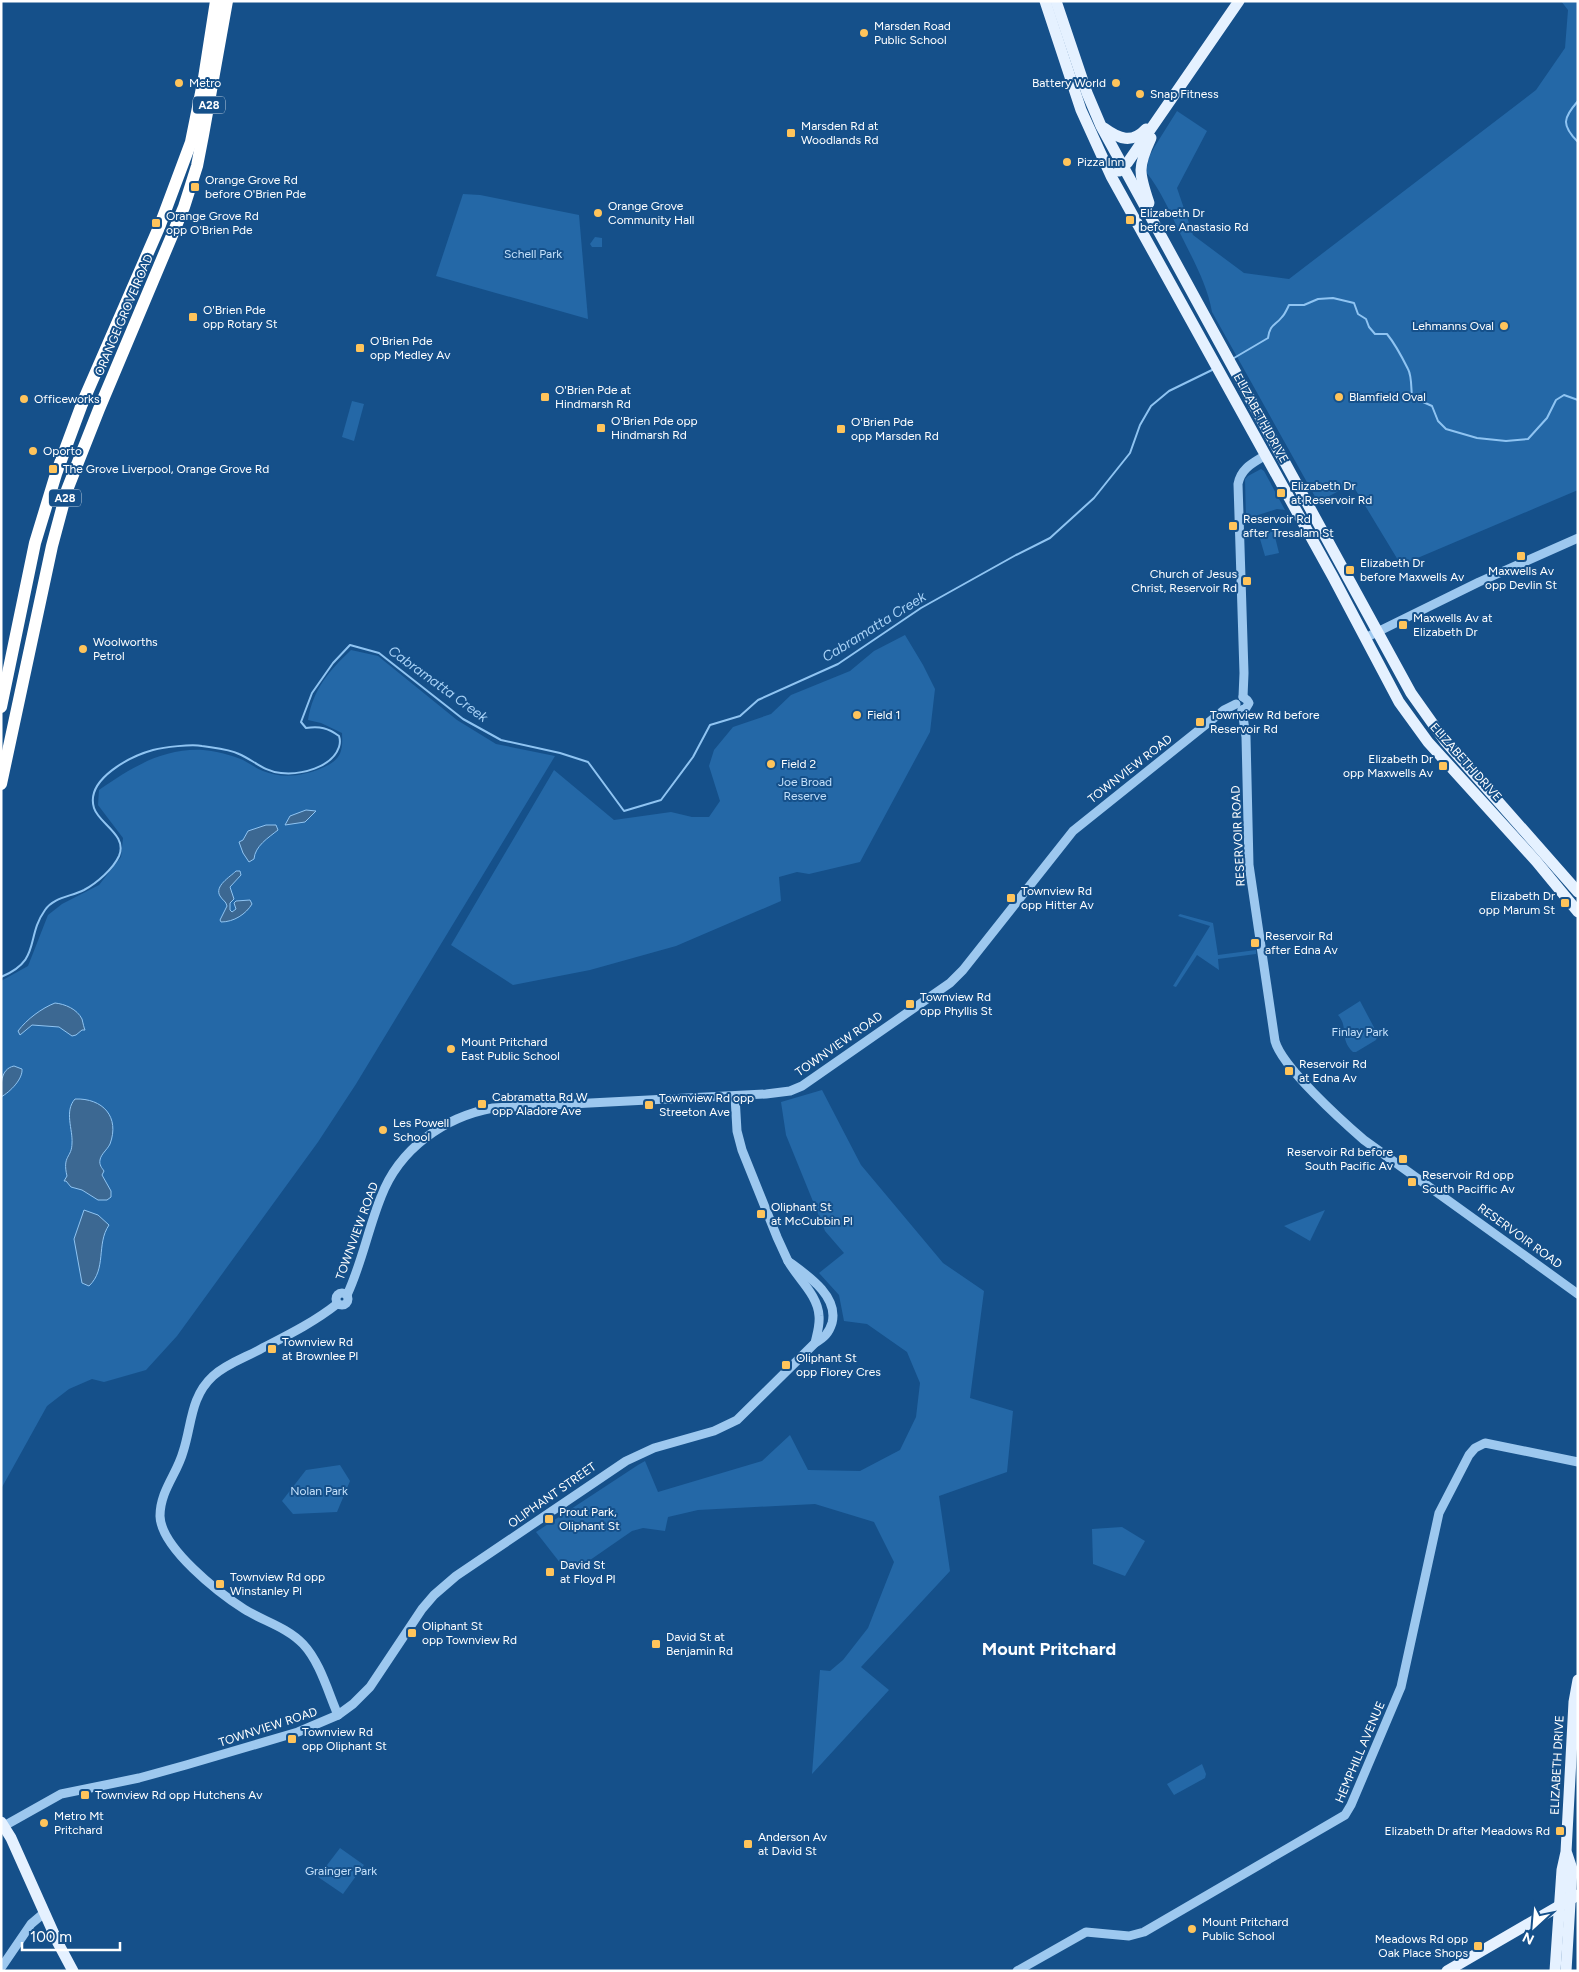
<svg xmlns="http://www.w3.org/2000/svg" width="1579" height="1972" viewBox="0 0 1579 1972" font-family="Figtree,sans-serif">
  <rect width="100%" height="100%" fill="#15508a"/>
  <!-- green -->
  <g fill="#2468a7">
    <path d="M1561,1h17v489l-177,75 -49,-81 -34,18 -106,-190c-5,-29 -21,-56 -34,-83 -9,-19 -18,-40 -32,-57l3,-15 6,-11 22,-35 30,20 -30,57 16,47 51,38 45,6 247,-189 29,-42 3,-38z"/>
    <path d="M463,194l17,1 99,20 9,104 -152,-43z"/>
    <path d="M595,237l7,1v9h-10l-2,-3z"/>
    <path d="M352,401l12,3 -10,37 -12,-4z"/>
    <path d="M1261,469l3,2 21,39 -8,-1 -31,10 -1,-40 3,-3z"/>
    <path d="M1273,529l6,24 -14,3 -7,-24z"/>
    <path d="M905,635l18,30 12,24 -5,43 -70,130 -51,12 -12,-2 -18,5 2,24 -105,45 -86,24 -77,15 -62,-40 103,-175 60,50 57,-8 21,5h17l11,-16 -11,-35 5,-16 19,-23 38,-13 20,-19 59,-24 24,-20z"/>
    <path d="M351,650l27,6 79,64 39,24 59,12 -199,328 -38,58 -141,194 -31,34 -42,12 -12,-3 -23,10 -22,17 -46,83v-508l27,-15 20,-51 14,-11 37,-19 22,-28 2,-19 -25,-33 1,-15c32,-22 63,-42 104,-40 12,1 29,5 40,10 7,4 13,8 20,11 19,8 41,5 59,-3 19,-8 21,-16 20,-35l-21,-10 -13,-3c5,-31 21,-49 43,-70z"/>
    <path d="M1180,914l33,9 5,32 38,-5v4l-38,5 1,11 -22,-15 -21,32 -3,-1 37,-60 -32,-10z"/>
    <path d="M1360,1001l18,34 -2,5 -20,12h-3c-14,-13 -4,-25 -15,-37z"/>
    <path d="M822,1090l39,75 82,98 41,28 -14,107 43,13 -6,61 -68,24 11,75 -89,96 28,23 -77,84 8,-104 10,1 13,-11 25,-32 26,-66 -20,-40 -59,-18 -117,6 -30,7 -3,14 -22,-3 -11,3 -52,36 -11,3 -8,-6 -25,-32 102,-67 7,-4 13,31 104,-31 28,-26 18,35 52,1 40,-21 16,-33 4,-34 -13,-31 -40,-28 -23,-3 -5,-26 -20,-22 25,-20 -19,-22 -39,-96 -5,-33z"/>
    <path d="M1325,1210l-15,31 -26,-15z"/>
    <path d="M340,1465l10,16 -13,31 -44,2 -11,-13 24,-31z"/>
    <path d="M1122,1527l23,14 -20,35 -32,-12 -1,-35z"/>
    <path d="M1202,1764l4,10 -1,4 -31,17 -7,-11z"/>
    <path d="M340,1848l24,17 -21,29 -25,-17z"/>
  </g>
  <!-- water -->
  <g fill="#3c6892" stroke="#8fc4f2">
    <path d="M306,810l10,1 -11,11 -20,3 5,-9z"/>
    <path d="M266,825h10l2,5c-10,8 -23,16 -24,29l-5,3 -6,-9 -4,-11 4,-2 5,-9z"/>
    <path d="M236,871h4l1,4 -11,12 4,12 -4,4v7l2,2 4,-3 -2,-6 2,-2 14,-1 2,4c-6,10 -18,18 -31,18l-1,-2 7,-14c-1,-5 -4,-5 -7,-10 -6,-10 10,-19 16,-25z"/>
    <path d="M55,1003c10,1 22,6 27,16 1,4 2,9 3,11h-3l-6,5 -4,1 -13,-9 -27,-2 -12,10 -2,-4c9,-12 24,-23 37,-28z"/>
    <path d="M14,1066l8,3c1,10 -12,23 -21,28 0,-12 -1,-28 13,-31z"/>
    <path d="M75,1099c28,-1 45,18 35,45 -3,6 -9,10 -10,16 -1,5 2,8 4,11l-2,4 9,16v6l-4,3h-9l-16,-10 -11,-3 -5,-6h-2l3,-5c-5,-21 5,-18 5,-33 1,-13 -8,-32 3,-44z"/>
    <path d="M84,1210l14,5 11,10c-13,19 -2,44 -20,61l-7,-3 -8,-44z"/>
  </g>
  <g fill="none" stroke-linecap="round" stroke-linejoin="round">
    <!-- stream -->
    <g stroke="#8fc4f2" stroke-width="2">
      <path d="M1578,101c-15,17 -17,24 0,41"/>
      <path d="M1234,358l34,-20c2,-14 7,-12 14,-21 3,-3 5,-8 7,-12h15l14,-6 15,-1 21,5 4,11 8,5 3,8 6,7h12c9,11 15,23 21,35 4,7 3,20 4,28l20,9 6,15 8,8 31,9 29,3 22,-2 19,-21 9,-18 8,-5 14,5"/>
      <path d="M1,977c41,-17 24,-39 44,-67 9,-13 25,-13 39,-20 13,-7 29,-21 35,-34 9,-21 -20,-32 -25,-48 -9,-29 37,-52 59,-58 11,-3 39,-6 49,-4 12,2 27,3 37,8 14,6 26,18 42,19 19,2 51,-5 58,-26 1,-3 1,-8 0,-11 -11,-8 -19,-10 -33,-8l-5,-6 11,-29 21,-30 17,-18 29,8 84,66 38,21 59,13 28,9 36,49 37,-11 32,-43 17,-32 30,-9 18,-16 80,-36 83,-56 95,-53 34,-17 44,-40 36,-45 10,-28 11,-19 18,-15 43,-21"/>
    </g>
    <!-- minor -->
    <g stroke="#9dc8ef" stroke-width="9">
      <path d="M1365,638l114,-56 99,-44"/>
      <path d="M1243,697l1,-24 -6,-189c3,-16 15,-21 28,-29"/>
      <path d="M1242,710l4,27 3,128 26,176c7,26 67,80 89,99l214,154"/>
      <path d="M1242,710l4,-2 3,-5 -2,-3 -4,-3"/>
      <path d="M735,1096l2,35 5,19 35,87 11,24c10,18 30,34 31,55 1,9 -2,18 -4,27"/>
      <circle cx="342" cy="1299" r="6"/>
      <path d="M347,1295c15,-32 21,-66 34,-98 18,-48 63,-80 112,-89l273,-14 24,-3 12,-5 148,-103 13,-13 110,-139 151,-121 12,-6"/>
      <path d="M337,1304c-24,19 -51,32 -78,46 -15,8 -33,14 -46,26 -23,21 -21,49 -30,76 -6,22 -23,39 -23,64 1,32 59,77 84,93 19,12 43,18 59,35 17,18 25,48 35,71"/>
      <path d="M4,1826l57,-32 78,-16 47,-13 112,-33 40,-17 15,-11 17,-17 52,-78 12,-14 22,-19 170,-115 28,-13 60,-17 23,-11 78,-77c9,-5 14,-10 17,-20 7,-27 -25,-48 -44,-62"/>
      <path d="M1,1968l30,-44 13,-11"/>
      <path d="M1017,1971l69,-39 43,4 15,-4 201,-117 6,-10 50,-118 38,-174 30,-58 6,-7 10,-5 93,19"/>
    </g>
    <!-- major -->
    <g stroke="#e5f1ff" stroke-width="11">
      <path d="M1045,1l36,109 30,66 222,401 66,125 29,40 108,119 42,51"/>
      <path d="M1056,1l31,92 14,33 310,567 34,48 133,151"/>
      <path d="M1104,128c15,11 28,16 42,1"/>
      <path d="M1119,171l9,-9 111,-161"/>
      <path d="M1149,203c-10,-30 -12,-35 2,-65"/>
      <path d="M1,1822l10,16 47,105 15,28"/>
      <path d="M1447,1971l131,-76"/>
      <path d="M1555,1971l7,-101 4,-18 8,-150 4,-22"/>
      <path d="M1566,1971l6,-102 -5,-15"/>
    </g>
    <!-- highway -->
    <g stroke="#fff" stroke-width="12">
      <path d="M1,707l34,-164 21,-69 26,-70 78,-179 31,-83 13,-64 12,-77"/>
      <path d="M1,784l51,-238 15,-56 32,-81 85,-202 13,-41 6,-31 24,-134"/>
    </g>
  </g>
  <!-- markers -->
  <g fill="#ffc45b" stroke="#15508a" stroke-width="2">
    <circle cx="864" cy="33" r="5"/>
    <circle cx="179" cy="83" r="5"/>
    <circle cx="1116" cy="83" r="5"/>
    <circle cx="1140" cy="94" r="5"/>
    <rect x="786" y="128" width="10" height="10" rx="2.5"/>
    <circle cx="1067" cy="162" r="5"/>
    <rect x="190" y="182" width="10" height="10" rx="2.5"/>
    <circle cx="598" cy="213" r="5"/>
    <rect x="1125" y="215" width="10" height="10" rx="2.5"/>
    <rect x="151" y="218" width="10" height="10" rx="2.5"/>
    <rect x="188" y="312" width="10" height="10" rx="2.5"/>
    <circle cx="1504" cy="326" r="5"/>
    <rect x="355" y="343" width="10" height="10" rx="2.5"/>
    <rect x="540" y="392" width="10" height="10" rx="2.5"/>
    <circle cx="1339" cy="397" r="5"/>
    <circle cx="24" cy="399" r="5"/>
    <rect x="596" y="423" width="10" height="10" rx="2.5"/>
    <rect x="836" y="424" width="10" height="10" rx="2.5"/>
    <circle cx="33" cy="451" r="5"/>
    <rect x="48" y="464" width="10" height="10" rx="2.5"/>
    <rect x="1276" y="488" width="10" height="10" rx="2.5"/>
    <rect x="1228" y="521" width="10" height="10" rx="2.5"/>
    <rect x="1516" y="551" width="10" height="10" rx="2.5"/>
    <rect x="1345" y="565" width="10" height="10" rx="2.5"/>
    <rect x="1242" y="576" width="10" height="10" rx="2.5"/>
    <rect x="1398" y="620" width="10" height="10" rx="2.5"/>
    <circle cx="83" cy="649" r="5"/>
    <circle cx="857" cy="715" r="5"/>
    <rect x="1195" y="717" width="10" height="10" rx="2.5"/>
    <circle cx="771" cy="764" r="5"/>
    <rect x="1438" y="761" width="10" height="10" rx="2.5"/>
    <rect x="1006" y="893" width="10" height="10" rx="2.5"/>
    <rect x="1560" y="898" width="10" height="10" rx="2.5"/>
    <rect x="1250" y="938" width="10" height="10" rx="2.5"/>
    <rect x="905" y="999" width="10" height="10" rx="2.5"/>
    <circle cx="451" cy="1049" r="5"/>
    <rect x="1284" y="1066" width="10" height="10" rx="2.5"/>
    <rect x="477" y="1099" width="10" height="10" rx="2.5"/>
    <rect x="644" y="1100" width="10" height="10" rx="2.5"/>
    <circle cx="383" cy="1130" r="5"/>
    <rect x="1398" y="1154" width="10" height="10" rx="2.5"/>
    <rect x="1407" y="1177" width="10" height="10" rx="2.5"/>
    <rect x="756" y="1209" width="10" height="10" rx="2.5"/>
    <rect x="267" y="1344" width="10" height="10" rx="2.5"/>
    <rect x="781" y="1360" width="10" height="10" rx="2.5"/>
    <rect x="544" y="1514" width="10" height="10" rx="2.5"/>
    <rect x="545" y="1567" width="10" height="10" rx="2.5"/>
    <rect x="215" y="1579" width="10" height="10" rx="2.5"/>
    <rect x="407" y="1628" width="10" height="10" rx="2.5"/>
    <rect x="651" y="1639" width="10" height="10" rx="2.5"/>
    <rect x="287" y="1734" width="10" height="10" rx="2.5"/>
    <rect x="80" y="1790" width="10" height="10" rx="2.5"/>
    <circle cx="44" cy="1823" r="5"/>
    <rect x="1555" y="1826" width="10" height="10" rx="2.5"/>
    <rect x="743" y="1839" width="10" height="10" rx="2.5"/>
    <circle cx="1192" cy="1929" r="5"/>
    <rect x="1473" y="1941" width="10" height="10" rx="2.5"/>
  </g>
  <g text-anchor="middle" dominant-baseline="central" stroke-width="4" stroke-linejoin="round" paint-order="stroke">
    <!-- shield labels -->
    <g fill="#15508a" stroke="#b9cadc" stroke-width="1">
      <rect x="193" y="96.5" width="32" height="17" rx="4"/>
      <rect x="49" y="489.5" width="32" height="17" rx="4"/>
    </g>
    <g font-size="11" font-weight="bold" fill="#fff">
      <text x="209" y="105">A28</text>
      <text x="65" y="498">A28</text>
    </g>
    <!-- poi labels -->
    <g font-size="12" fill="#fff" stroke="#15508a" text-anchor="start">
      <text x="874" y="26">Marsden Road<tspan x="874" dy="14">Public School</tspan></text>
      <text x="189" y="83">Metro</text>
      <text x="1106" y="83" text-anchor="end">Battery World</text>
      <text x="1150" y="94">Snap Fitness</text>
      <text x="801" y="126">Marsden Rd at<tspan x="801" dy="14">Woodlands Rd</tspan></text>
      <text x="1077" y="162">Pizza Inn</text>
      <text x="205" y="180">Orange Grove Rd<tspan x="205" dy="14">before O'Brien Pde</tspan></text>
      <text x="608" y="206">Orange Grove<tspan x="608" dy="14">Community Hall</tspan></text>
      <text x="1140" y="213">Elizabeth Dr<tspan x="1140" dy="14">before Anastasio Rd</tspan></text>
      <text x="166" y="216">Orange Grove Rd<tspan x="166" dy="14">opp O'Brien Pde</tspan></text>
      <text x="203" y="310">O'Brien Pde<tspan x="203" dy="14">opp Rotary St</tspan></text>
      <text x="1494" y="326" text-anchor="end">Lehmanns Oval</text>
      <text x="370" y="341">O'Brien Pde<tspan x="370" dy="14">opp Medley Av</tspan></text>
      <text x="555" y="390">O'Brien Pde at<tspan x="555" dy="14">Hindmarsh Rd</tspan></text>
      <text x="1349" y="397">Blamfield Oval</text>
      <text x="34" y="399">Officeworks</text>
      <text x="611" y="421">O'Brien Pde opp<tspan x="611" dy="14">Hindmarsh Rd</tspan></text>
      <text x="851" y="422">O'Brien Pde<tspan x="851" dy="14">opp Marsden Rd</tspan></text>
      <text x="43" y="451">Oporto</text>
      <text x="63" y="469">The Grove Liverpool, Orange Grove Rd</text>
      <text x="1291" y="486">Elizabeth Dr<tspan x="1291" dy="14">at Reservoir Rd</tspan></text>
      <text x="1243" y="519">Reservoir Rd<tspan x="1243" dy="14">after Tresalam St</tspan></text>
      <text x="1360" y="563">Elizabeth Dr<tspan x="1360" dy="14">before Maxwells Av</tspan></text>
      <text x="1521" y="571" text-anchor="middle">Maxwells Av<tspan x="1521" dy="14">opp Devlin St</tspan></text>
      <text x="1237" y="574" text-anchor="end">Church of Jesus<tspan x="1237" dy="14">Christ, Reservoir Rd</tspan></text>
      <text x="1413" y="618">Maxwells Av at<tspan x="1413" dy="14">Elizabeth Dr</tspan></text>
      <text x="93" y="642">Woolworths<tspan x="93" dy="14">Petrol</tspan></text>
      <text x="867" y="715">Field 1</text>
      <text x="1210" y="715">Townview Rd before<tspan x="1210" dy="14">Reservoir Rd</tspan></text>
      <text x="1433" y="759" text-anchor="end">Elizabeth Dr<tspan x="1433" dy="14">opp Maxwells Av</tspan></text>
      <text x="781" y="764">Field 2</text>
      <text x="1021" y="891">Townview Rd<tspan x="1021" dy="14">opp Hitter Av</tspan></text>
      <text x="1555" y="896" text-anchor="end">Elizabeth Dr<tspan x="1555" dy="14">opp Marum St</tspan></text>
      <text x="1265" y="936">Reservoir Rd<tspan x="1265" dy="14">after Edna Av</tspan></text>
      <text x="920" y="997">Townview Rd<tspan x="920" dy="14">opp Phyllis St</tspan></text>
      <text x="461" y="1042">Mount Pritchard<tspan x="461" dy="14">East Public School</tspan></text>
      <text x="1299" y="1064">Reservoir Rd<tspan x="1299" dy="14">at Edna Av</tspan></text>
      <text x="492" y="1097">Cabramatta Rd W<tspan x="492" dy="14">opp Aladore Ave</tspan></text>
      <text x="659" y="1098">Townview Rd opp<tspan x="659" dy="14">Streeton Ave</tspan></text>
      <text x="393" y="1123">Les Powell<tspan x="393" dy="14">School</tspan></text>
      <text x="1393" y="1152" text-anchor="end">Reservoir Rd before<tspan x="1393" dy="14">South Pacific Av</tspan></text>
      <text x="1422" y="1175">Reservoir Rd opp<tspan x="1422" dy="14">South Paciffic Av</tspan></text>
      <text x="771" y="1207">Oliphant St<tspan x="771" dy="14">at McCubbin Pl</tspan></text>
      <text x="282" y="1342">Townview Rd<tspan x="282" dy="14">at Brownlee Pl</tspan></text>
      <text x="796" y="1358">Oliphant St<tspan x="796" dy="14">opp Florey Cres</tspan></text>
      <text x="559" y="1512">Prout Park,<tspan x="559" dy="14">Oliphant St</tspan></text>
      <text x="560" y="1565">David St<tspan x="560" dy="14">at Floyd Pl</tspan></text>
      <text x="230" y="1577">Townview Rd opp<tspan x="230" dy="14">Winstanley Pl</tspan></text>
      <text x="422" y="1626">Oliphant St<tspan x="422" dy="14">opp Townview Rd</tspan></text>
      <text x="666" y="1637">David St at<tspan x="666" dy="14">Benjamin Rd</tspan></text>
      <text x="302" y="1732">Townview Rd<tspan x="302" dy="14">opp Oliphant St</tspan></text>
      <text x="95" y="1795">Townview Rd opp Hutchens Av</text>
      <text x="54" y="1816">Metro Mt<tspan x="54" dy="14">Pritchard</tspan></text>
      <text x="1550" y="1831" text-anchor="end">Elizabeth Dr after Meadows Rd</text>
      <text x="758" y="1837">Anderson Av<tspan x="758" dy="14">at David St</tspan></text>
      <text x="1202" y="1922">Mount Pritchard<tspan x="1202" dy="14">Public School</tspan></text>
      <text x="1468" y="1939" text-anchor="end">Meadows Rd opp<tspan x="1468" dy="14">Oak Place Shops</tspan></text>
    </g>
    <!-- park labels -->
    <g font-size="12" fill="#c3e0fb" stroke="#15508a">
      <text x="533" y="254">Schell Park</text>
      <text x="805" y="782">Joe Broad<tspan x="805" dy="14">Reserve</tspan></text>
      <text x="1360" y="1032">Finlay Park</text>
      <text x="319" y="1491">Nolan Park</text>
      <text x="341" y="1871">Grainger Park</text>
    </g>
    <!-- street labels -->
    <g font-size="12" fill="#fff" stroke="#15508a">
      <text transform="translate(124 315) rotate(-67)">ORANGE GROVE ROAD</text>
      <text transform="translate(1261 418) rotate(61)">ELIZABETH DRIVE</text>
      <text transform="translate(1466 762) rotate(48)">ELIZABETH DRIVE</text>
      <text transform="translate(1130 769) rotate(-38)">TOWNVIEW ROAD</text>
      <text transform="translate(1238 836) rotate(-93)">RESERVOIR ROAD</text>
      <text transform="translate(839 1044) rotate(-35)">TOWNVIEW ROAD</text>
      <text transform="translate(357 1231) rotate(-70)">TOWNVIEW ROAD</text>
      <text transform="translate(1520 1236) rotate(36)">RESERVOIR ROAD</text>
      <text transform="translate(552 1495) rotate(-35)">OLIPHANT STREET</text>
      <text transform="translate(268 1727) rotate(-18)">TOWNVIEW ROAD</text>
      <text transform="translate(1360 1752) rotate(-67)">HEMPHILL AVENUE</text>
      <text transform="translate(1557 1765) rotate(-87)">ELIZABETH DRIVE</text>
    </g>
    <!-- water labels -->
    <g font-size="14" font-style="italic" fill="#a8d2f7" stroke="#15508a">
      <text transform="translate(874 627) rotate(-32)">Cabramatta Creek</text>
      <text transform="translate(438 684) rotate(36)">Cabramatta Creek</text>
    </g>
    <!-- district labels -->
    <g font-size="18" font-weight="bold" fill="#fff" stroke="#15508a">
      <text x="1049" y="1649">Mount Pritchard</text>
    </g>
  </g>
  <!-- border -->
  <rect width="1579" height="1972" fill="none" stroke="#ffffff" stroke-width="5"/>
  <!-- north arrow -->
  <g transform="translate(1534 1927) rotate(206)" stroke="#15508a" stroke-width="4" paint-order="stroke">
  <path d="M0-4L9 19L0 12L-9 19Z" fill="#ffffff"/>
  <text y="-8" font-size="14" font-weight="bold" text-anchor="middle" fill="#ffffff">N</text>
  </g>
  <!-- scale -->
  <path d="M22 1942v8h98v-8" fill="none" stroke="#ffffff" stroke-width="2.5"/>
  <text x="30" y="1942" font-size="15" fill="#ffffff" stroke="#15508a" stroke-width="4" paint-order="stroke">100 m</text>
</svg>
